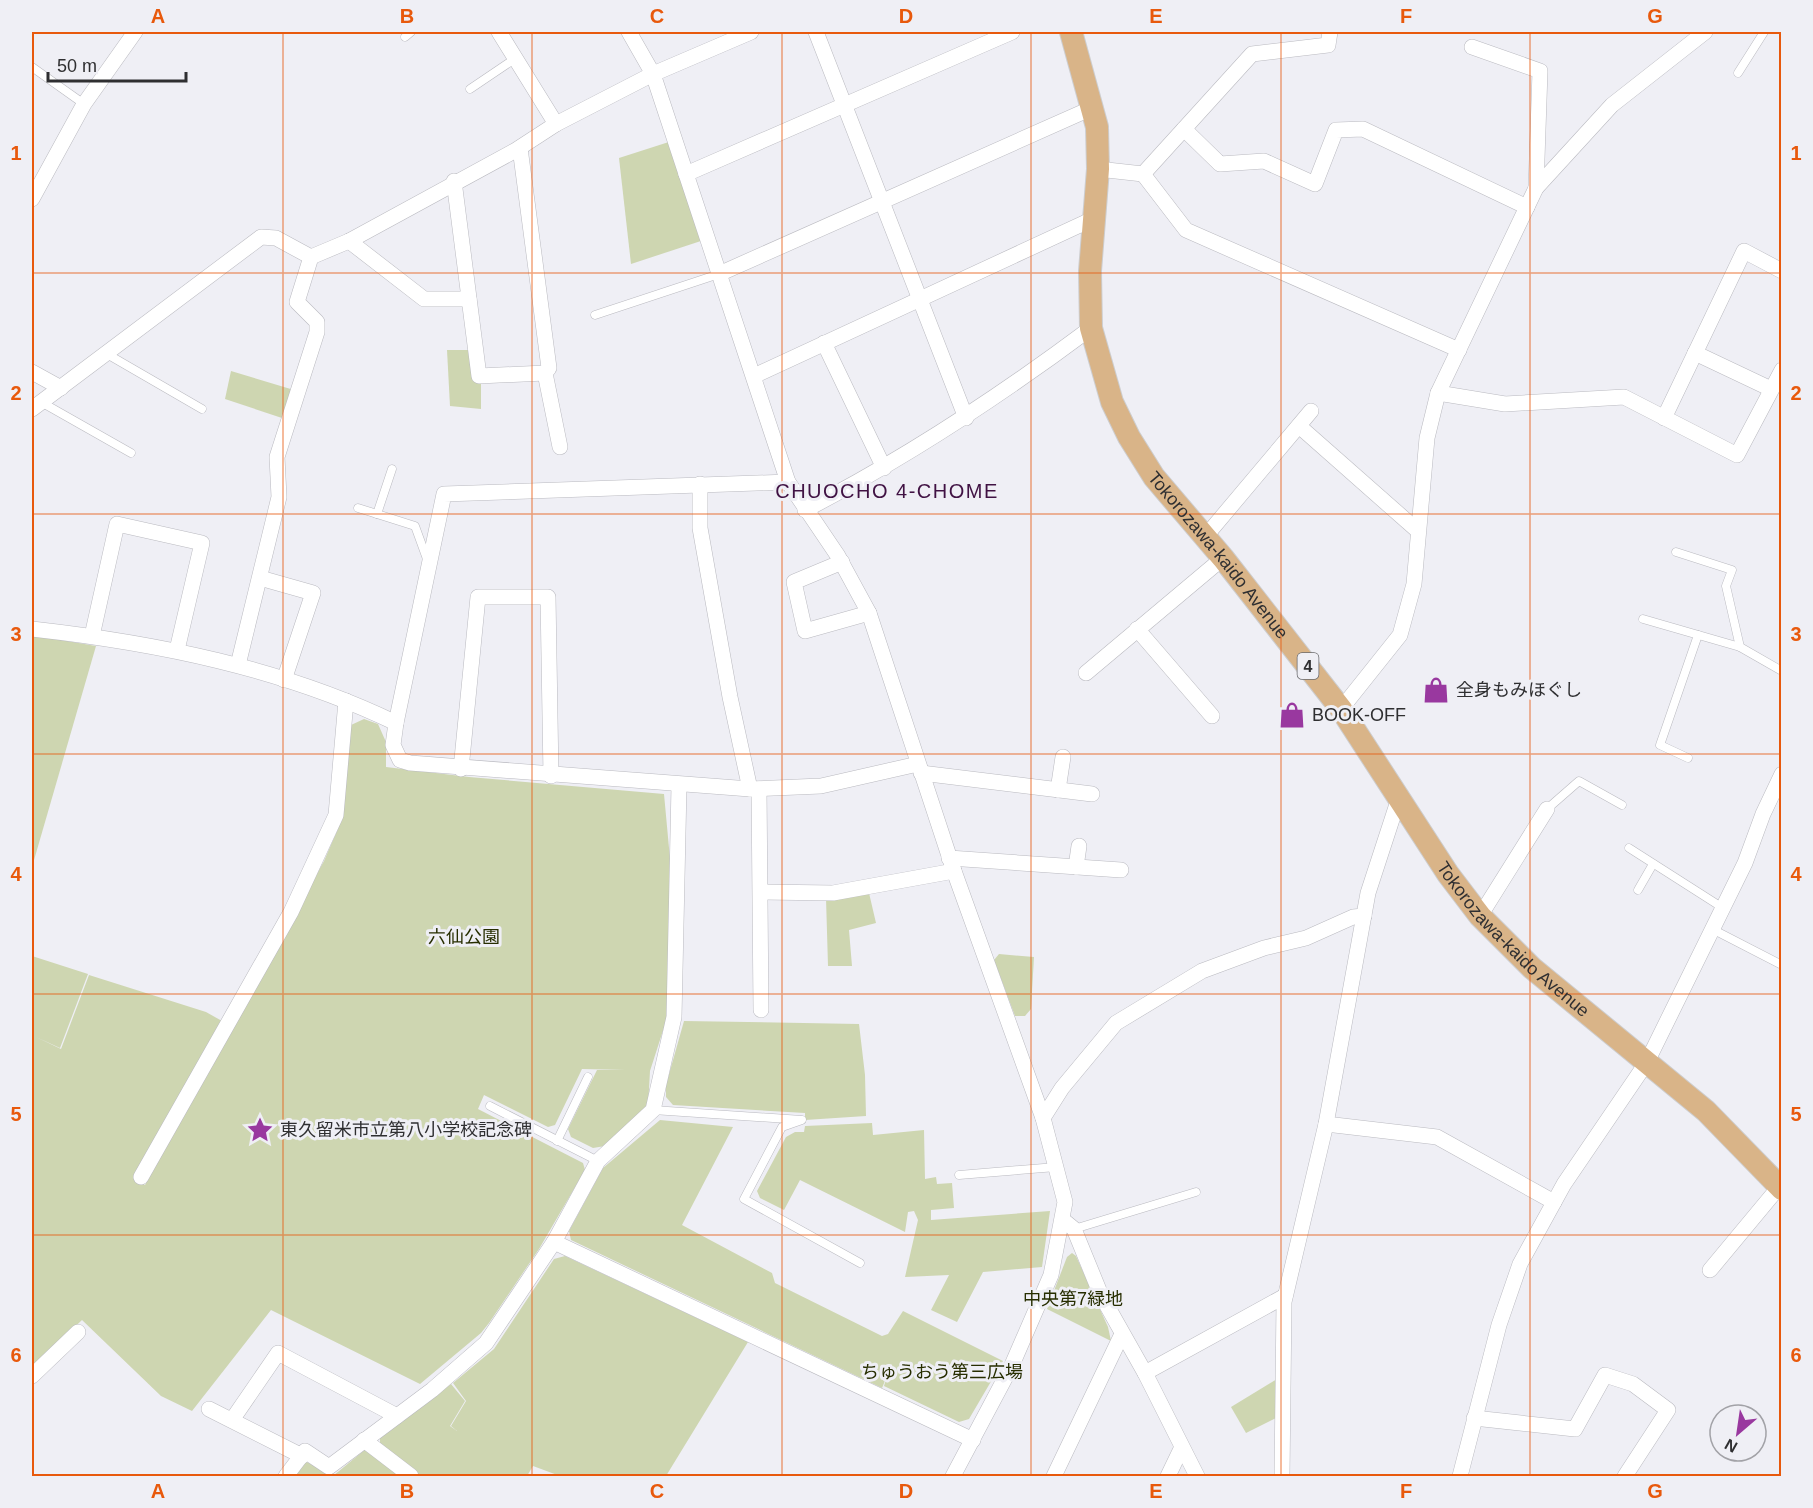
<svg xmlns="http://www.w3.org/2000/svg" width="1813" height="1508" viewBox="0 0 1813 1508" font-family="Helvetica,'Noto Sans JP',sans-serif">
  <rect width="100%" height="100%" fill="#efeff5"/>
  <!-- green -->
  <g fill="#ced6b1">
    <path d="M675,140l32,99 -76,25 -12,-106z"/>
    <path d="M447,350h24l10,29v30l-31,-3z"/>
    <path d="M231,371l63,19 -6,30 -63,-21z"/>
    <path d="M32,635l64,11 -64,221z"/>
    <path d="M364,719l14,5 8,18v25l83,10 195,17 9,97 -5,124 -18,56 -2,36 -43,39 -12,2 -22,-11 -3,-8 29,-59h28l-43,-1 -27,56 -7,2 -64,-32 -6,14 105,54 2,7 -46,79 -50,74 -8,10 -61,51 -149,-74 -79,101 -31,-15 -79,-76 -50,48v-412l56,18 -28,74 -24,-11 25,12 28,-74 117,37 16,9 -88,157 11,7 179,-324 19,-44 8,-92z"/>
    <path d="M869,893l7,30 -27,7 3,36h-24l-2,-68z"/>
    <path d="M999,954l35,3 -3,52 -6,7h-10l-21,-56z"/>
    <path d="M684,1021l175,3 6,51 1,41 -61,4v-7l-132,-8 -7,-8v-12z"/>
    <path d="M660,1120l73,7 -51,98 90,48 3,10 107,53 6,-2 15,-23 100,50 -34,58 -10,3 -75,-36 3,-10 -5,12 -311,-148 -2,-9 34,-63z"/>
    <path d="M872,1123l1,12 51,-5 1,49 11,-2 1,7 15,-1 2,25 -23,2v10l119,-9 -8,56 -59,5 -26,50 -26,-12 18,-35 -44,2 13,-57 -4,-9 -6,1 -3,20 -105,-52 -16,30 -24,-12 -3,-7 29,-54 9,-5h9l1,-6z"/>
    <path d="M1072,1253l4,3 32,71 3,14 -64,-32 20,-52z"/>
    <path d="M565,1256l183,86 -82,134h-106l-27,-10 -6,10h-107l-40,-33v-5l71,-54 14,17 -15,25 7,5 -6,-5 15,-25 -13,-18 41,-34 60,-90z"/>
    <path d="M1277,1379l-1,39 -30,15 -15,-26z"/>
    <path d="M367,1448l35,28h-110l11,-16 30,16z"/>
  </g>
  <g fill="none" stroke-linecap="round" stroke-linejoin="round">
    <!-- lane casing -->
    <g stroke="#babac0" stroke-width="9">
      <g id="lane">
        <path d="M405,37l6,-5"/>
        <path d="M32,67l52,37"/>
        <path d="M1738,73l26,-41"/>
        <path d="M470,89l46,-31"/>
        <path d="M595,315l124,-41"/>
        <path d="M107,354l95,55"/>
        <path d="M41,402l90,51"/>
        <path d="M358,508l57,18 12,33"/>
        <path d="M377,514l15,-45"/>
        <path d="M1676,552l56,18 -6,16 14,61 42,24"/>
        <path d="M1643,619l97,28"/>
        <path d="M1688,758l-28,-13 38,-110"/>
        <path d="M1547,809l32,-28 43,24"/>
        <path d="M1629,848l94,60"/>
        <path d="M1638,890l15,-26"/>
        <path d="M1712,929l70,36"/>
        <path d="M490,1106l108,55"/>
        <path d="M653,1110l149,10 -20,7 -38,72 116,64"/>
        <path d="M557,1141l31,-64"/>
        <path d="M959,1175l97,-8"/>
        <path d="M1074,1229l122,-37"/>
      </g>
    </g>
    <!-- street casing -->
    <g stroke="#babac0" stroke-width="16">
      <g id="street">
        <path d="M499,32l57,92"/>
        <path d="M629,32l24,42 135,408 50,74 31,57 85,258 89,247 22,84 -14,73 -39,90 -59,111"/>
        <path d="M816,32l150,386"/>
        <path d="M1472,47l68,24 -4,117"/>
        <path d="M1184,129l36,35 44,-3 51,23 21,-54 27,-1 164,78"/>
        <path d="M520,148l29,220 -4,5 15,74"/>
        <path d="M1098,169l45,5 109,-120 76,-9 2,-13"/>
        <path d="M686,174l326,-142"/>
        <path d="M1143,174l43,56 273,120"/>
        <path d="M454,181l25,195 66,-3"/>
        <path d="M32,199l52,-95 51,-72"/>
        <path d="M349,241l75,58h45"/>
        <path d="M719,274l373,-166"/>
        <path d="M824,343l60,125"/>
        <path d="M1695,353l76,36"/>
        <path d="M32,372l29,16"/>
        <path d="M754,376l341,-158"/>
        <path d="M1438,393l67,11 119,-7 113,58 45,-85"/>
        <path d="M32,409l229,-172 15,1 35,19 38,-16 167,-91 40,-26 97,-50 98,-42"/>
        <path d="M1664,418l80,-167 38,20"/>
        <path d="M1299,426l119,105"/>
        <path d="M700,484v44l30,169 20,92"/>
        <path d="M805,510c101,-52 195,-114 286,-182"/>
        <path d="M1205,537l106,-126"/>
        <path d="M842,562l-48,20 11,49 64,-18"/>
        <path d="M260,578l53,15 -29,87"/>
        <path d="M32,629c124,14 250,39 364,94l-3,22 7,15 10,3 340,26 71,-3 97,-22"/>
        <path d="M1137,629l75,87"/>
        <path d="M92,636l25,-112 85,19 -25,107"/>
        <path d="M238,665l41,-168 -2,-40 40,-125v-10l-20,-20 14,-45"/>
        <path d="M1086,673l137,-115"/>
        <path d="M1341,709l59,-74 14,-51 13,-146 11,-45 98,-205 76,-83 93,-73"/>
        <path d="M396,723l48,-229 344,-12"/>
        <path d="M461,769l17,-172h70l3,179"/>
        <path d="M921,773l171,21"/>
        <path d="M759,789l2,221"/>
        <path d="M1058,790l5,-33"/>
        <path d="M949,858l172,12"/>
        <path d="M1076,867l3,-21"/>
        <path d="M762,892l71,1 121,-22"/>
        <path d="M1480,916l67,-107"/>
        <path d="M1043,1118l19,-30 54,-65 86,-52 62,-23 42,-10 47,-21 11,-1"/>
        <path d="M1326,1124l111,13 117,65"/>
        <path d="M141,1177l150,-265 45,-97 10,-114"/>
        <path d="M1063,1220l11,9 27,66 44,78 52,103"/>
        <path d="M554,1242l419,198"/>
        <path d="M1710,1270l69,-83"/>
        <path d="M1145,1373l140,-77"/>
        <path d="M32,1376l46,-44"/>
        <path d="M209,1409l93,47"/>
        <path d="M1474,1418l101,11 30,-54 28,9 35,26 -43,66"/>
        <path d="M232,1420l46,-67 119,63"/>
        <path d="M364,1440l47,36"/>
        <path d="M286,1476l19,-25 24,16 103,-77 54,-47 68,-101 44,-81 55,-51 21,-93 5,-231"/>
        <path d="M1054,1476l68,-142"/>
        <path d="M1168,1476l13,-27"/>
        <path d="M1282,1476l2,-174 42,-178 42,-231 31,-95"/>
        <path d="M1460,1476l39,-151 21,-61 44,-80 83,-122 98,-199 18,-49 19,-40"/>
      </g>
    </g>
    <!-- primary casing -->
    <g stroke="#cdcdce" stroke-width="24">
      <g id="primary">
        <path id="s1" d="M1071,32l26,95 1,42 -8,102 1,57 21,74 17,35 25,40 69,81 118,151 107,165 32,42 52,52 174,143 76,78"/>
      </g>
    </g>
    <!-- lane -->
    <use href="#lane" stroke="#fff" stroke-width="8"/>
    <!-- street -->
    <use href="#street" stroke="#fff" stroke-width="15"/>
    <!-- primary -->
    <use href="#primary" stroke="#d9b488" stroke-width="22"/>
  </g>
  <!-- grid -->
  <path fill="none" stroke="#e8590c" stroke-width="1.5" stroke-opacity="0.55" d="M283,32v1444M532,32v1444M782,32v1444M1031,32v1444M1281,32v1444M1530,32v1444M32,273h1750M32,514h1750M32,754h1750M32,994h1750M32,1235h1750"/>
  <!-- icons -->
  <defs>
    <g id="shop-bare" transform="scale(2.07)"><path d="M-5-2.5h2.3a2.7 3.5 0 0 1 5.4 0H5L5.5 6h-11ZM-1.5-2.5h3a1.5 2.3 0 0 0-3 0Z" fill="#99389f" stroke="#efeff5" stroke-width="2.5" paint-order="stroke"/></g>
    <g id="sight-bare" transform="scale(2.07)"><path d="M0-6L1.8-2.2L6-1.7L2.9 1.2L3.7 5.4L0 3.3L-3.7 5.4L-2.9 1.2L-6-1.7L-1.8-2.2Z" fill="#99389f" stroke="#efeff5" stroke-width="2.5" paint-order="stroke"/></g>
  </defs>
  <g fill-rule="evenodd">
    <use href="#shop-bare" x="1436" y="690"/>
    <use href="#shop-bare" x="1292" y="715"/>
    <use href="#sight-bare" x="260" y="1130"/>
  </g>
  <g text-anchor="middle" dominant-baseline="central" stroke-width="6" stroke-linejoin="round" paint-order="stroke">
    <!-- shield labels -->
    <rect fill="#efeff5" stroke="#69696c" stroke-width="1.5" x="1297.5" y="653" width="21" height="26" rx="4.5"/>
    <g font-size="16" font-weight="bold" fill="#2f2f31">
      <text x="1308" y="666">4</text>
    </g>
    <!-- street labels -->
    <g font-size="18" fill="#2f2f31" stroke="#efeff5">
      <text stroke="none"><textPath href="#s1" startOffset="564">Tokorozawa-kaido Avenue</textPath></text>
      <text stroke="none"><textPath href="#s1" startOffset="1050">Tokorozawa-kaido Avenue</textPath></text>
    </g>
    <!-- poi labels -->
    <g font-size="18" fill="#2f2f31" stroke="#efeff5" text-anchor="start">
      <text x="1456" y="690">全身もみほぐし</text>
      <text x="1312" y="715">BOOK-OFF</text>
      <text x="280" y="1130">東久留米市立第八小学校記念碑</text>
    </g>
    <!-- park labels -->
    <g font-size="18" fill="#272e00" stroke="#efeff5">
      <text x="464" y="937">六仙公園</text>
      <text x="1073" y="1299">中央第7緑地</text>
      <text x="942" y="1372">ちゅうおう第三広場</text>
    </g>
    <!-- neighbourhood labels -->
    <g font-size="20" letter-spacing="1.5" fill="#401243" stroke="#efeff5">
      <text x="887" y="491">CHUOCHO 4-CHOME</text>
    </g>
  </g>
  <!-- border -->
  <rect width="1813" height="1508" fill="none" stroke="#efeff5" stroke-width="66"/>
  <!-- north arrow -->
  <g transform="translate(1738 1433) rotate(209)"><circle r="28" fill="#efeff5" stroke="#a2a2a7" stroke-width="1.5"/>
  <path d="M0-4.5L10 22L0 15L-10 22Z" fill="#99389f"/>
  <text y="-9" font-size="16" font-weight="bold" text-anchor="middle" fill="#2f2f31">N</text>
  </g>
  <!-- scale -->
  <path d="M48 72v9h138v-9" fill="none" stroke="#2f2f31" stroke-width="3"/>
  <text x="57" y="72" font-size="18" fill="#2f2f31" stroke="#efeff5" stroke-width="4.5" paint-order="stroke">50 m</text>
  <rect x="33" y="33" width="1747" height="1442" fill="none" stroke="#e8590c" stroke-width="2"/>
  <g font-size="20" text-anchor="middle" font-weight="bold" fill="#e8590c">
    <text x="158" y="23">A</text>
    <text x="407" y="23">B</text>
    <text x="657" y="23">C</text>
    <text x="906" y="23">D</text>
    <text x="1156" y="23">E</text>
    <text x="1406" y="23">F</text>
    <text x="1655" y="23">G</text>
    <text x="16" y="160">1</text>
    <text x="1796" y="160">1</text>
    <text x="16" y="400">2</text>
    <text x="1796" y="400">2</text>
    <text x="16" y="641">3</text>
    <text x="1796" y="641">3</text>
    <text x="16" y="881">4</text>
    <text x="1796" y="881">4</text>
    <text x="16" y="1121">5</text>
    <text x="1796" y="1121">5</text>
    <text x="16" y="1362">6</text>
    <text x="1796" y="1362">6</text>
    <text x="158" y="1498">A</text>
    <text x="407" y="1498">B</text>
    <text x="657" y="1498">C</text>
    <text x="906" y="1498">D</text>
    <text x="1156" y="1498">E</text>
    <text x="1406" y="1498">F</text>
    <text x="1655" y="1498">G</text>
  </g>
</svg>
